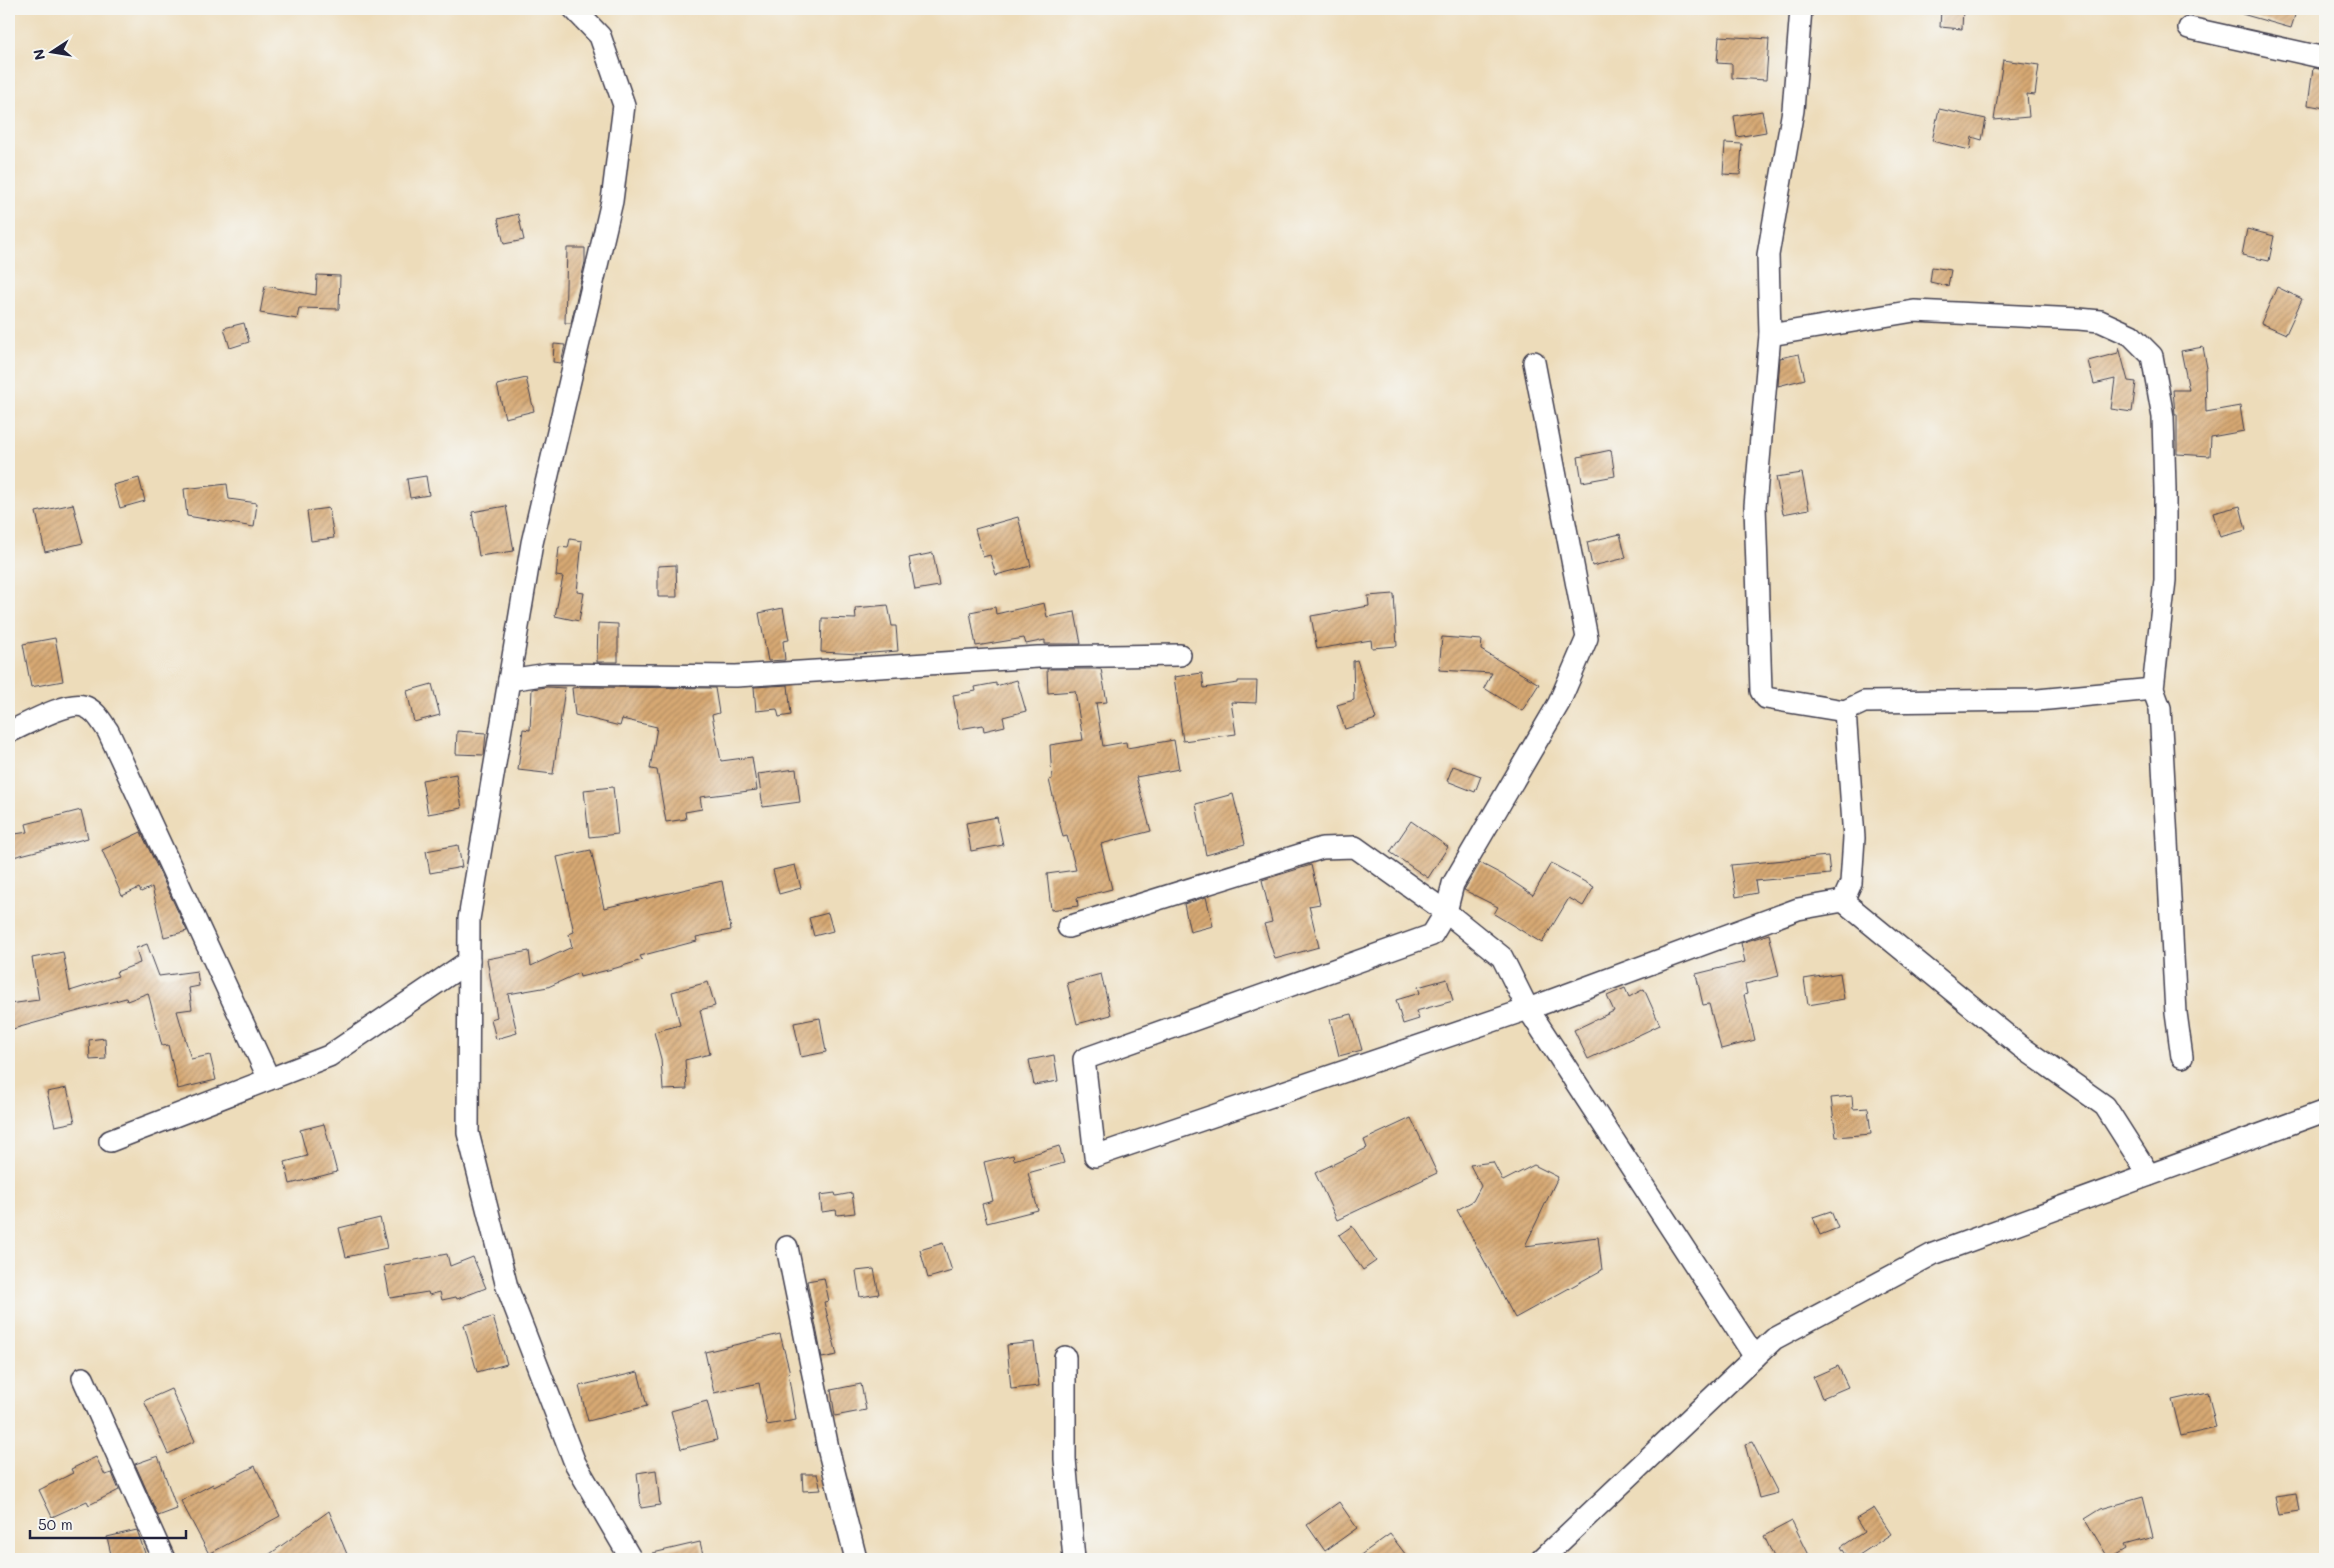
<svg xmlns="http://www.w3.org/2000/svg" width="2334" height="1568" viewBox="0 0 2334 1568" font-family="Mali,sans-serif">
  <defs>
    <pattern id="building-hatch" width="6" height="6" patternUnits="userSpaceOnUse" patternTransform="scale(1.25)"><rect width="6" height="6" fill="#d7a973"/><path d="M-1 1l2-2M0 6l6-6M5 7l2-2" fill="none" stroke="#ae8960"/></pattern>
  </defs>
  <rect width="100%" height="100%" fill="#f6f6f2"/>
  <filter id="ink" filterUnits="userSpaceOnUse"><feTurbulence type="fractalNoise" baseFrequency=".02" numOctaves="2"/><feDisplacementMap in="SourceGraphic" scale="10" xChannelSelector="R" yChannelSelector="G"/><feConvolveMatrix kernelMatrix="1 2 1 2 8 2 1 2 1" color-interpolation-filters="sRGB"/></filter>
  <filter id="wash" filterUnits="userSpaceOnUse"><feTurbulence type="fractalNoise" baseFrequency=".0096" numOctaves="4" result="noise"/><feDisplacementMap in="SourceGraphic" scale="20" xChannelSelector="R" yChannelSelector="G"/><feGaussianBlur stdDeviation="1.12" result="paint"/><feColorMatrix in="noise" values="0 0 0 0 0 0 0 0 0 0 0 0 0 0 0 0 0 1.4 0 .05"/><feComposite in="paint" operator="in"/></filter>
  <g filter="url(#wash)">
    <rect width="100%" height="100%" fill="#eddcba"/>
    <g id="blocks">
      <!-- building -->
      <g fill="url(#building-hatch)">
        <path d="M1941,9h22l-1,20 -22,-2z"/>
        <path d="M2243,9h54l-6,19 -49,-14z"/>
        <path d="M1719,36l50,3 -3,41 -34,-2v-14l-15,-1z"/>
        <path d="M2003,60l36,5 -4,30 -8,-1 2,23 -35,3z"/>
        <path d="M2313,68l12,2v38l-17,-3z"/>
        <path d="M1939,109l47,10 -4,21 -10,-3 -2,13 -38,-9z"/>
        <path d="M1762,111l4,21 -29,5 -3,-21z"/>
        <path d="M1725,143l17,1 -2,31 -17,-1z"/>
        <path d="M518,214l6,26 -20,4 -6,-25z"/>
        <path d="M2247,229l27,7 -5,25 -27,-6z"/>
        <path d="M567,248h18v14l-14,61h-6z"/>
        <path d="M1932,267l19,3 -3,16 -18,-4z"/>
        <path d="M317,275l23,1 -1,33 -40,-1 -2,11 -37,-6 5,-27 51,9z"/>
        <path d="M2277,287l25,12 -16,35 -25,-11z"/>
        <path d="M244,323l5,19 -19,6 -6,-20z"/>
        <path d="M554,344l11,1 -4,18 -8,-1z"/>
        <path d="M2119,347l9,34 8,1 -4,30 -21,-3 4,-30 -21,5 -6,-23 30,-8z"/>
        <path d="M2203,347l4,21 -2,1 1,43 34,-6 4,25 -33,6 -1,19 -33,-2v-40h-2l-2,-24h16l-8,-39z"/>
        <path d="M1799,354l6,25 -27,7 2,-28z"/>
        <path d="M526,378l8,33 -29,7 -8,-33z"/>
        <path d="M1611,450l4,26 -33,6 -4,-25z"/>
        <path d="M1802,473l7,36 -26,5 -7,-37z"/>
        <path d="M426,476l3,19 -19,3 -3,-19z"/>
        <path d="M139,478l6,23 -25,7 -7,-23z"/>
        <path d="M227,484l2,15 28,4 -3,24 -67,-11 -3,-27z"/>
        <path d="M73,504l10,39 -38,9 -9,-40z"/>
        <path d="M506,506l8,45 -35,5 -7,-44z"/>
        <path d="M2240,506l6,24 -26,7 -7,-24z"/>
        <path d="M329,508l5,30 -23,3 -4,-30z"/>
        <path d="M1018,517l13,49 -35,9 -6,-20 -7,2 -8,-28z"/>
        <path d="M1620,534l6,24 -34,8 -5,-24z"/>
        <path d="M570,539l12,2 -5,51 7,1 -5,28 -24,-5 8,-39 -7,-1 3,-29 9,1z"/>
        <path d="M933,553l6,33 -24,4 -6,-32z"/>
        <path d="M676,565l1,32h-19v-31z"/>
        <path d="M1394,594l3,52 -25,2 -1,-8 -54,9 -6,-33 58,-10 -1,-10z"/>
        <path d="M1044,603l3,14 28,-5 6,32h-36v-4l-19,4 -2,-6 -48,8 -6,-34 25,-5 1,7z"/>
        <path d="M888,605l4,21h4l2,25 -39,3 -38,-2 1,-34 34,1 -1,-11z"/>
        <path d="M783,608l6,32 -6,1 2,19 -17,1 -9,-48z"/>
        <path d="M598,623l20,1v38h-21z"/>
        <path d="M1442,637l40,3 -1,10 58,34 -17,27 -38,-23 8,-15 -53,-3z"/>
        <path d="M55,638l8,43 -32,6 -8,-43z"/>
        <path d="M1357,660l19,59 -31,10 -8,-24 17,-5 -1,-39z"/>
        <path d="M1047,669h54l6,33 -11,1 7,43 23,-4 1,6 47,-8 5,29 -43,8 15,54 -50,13 11,45 -35,9 1,8 -27,4 -4,-36 29,-4 -9,-34 -4,1 -14,-57 3,-1 -2,-34 33,-5 -8,-49 -27,2z"/>
        <path d="M1202,673l2,15 34,-5v-2h19l-1,22 -25,-1 5,32 -53,7 -9,-64z"/>
        <path d="M1017,680l9,31 -23,6 2,9 -21,5 -1,-6 -24,4 -6,-34 23,-4 -1,-4 21,-4v3z"/>
        <path d="M432,684l8,31 -26,7 -7,-31z"/>
        <path d="M788,685l3,30 -12,2 -2,-8 -21,2 -2,-24z"/>
        <path d="M547,687l18,1 -12,86 -35,-4 5,-41 7,1 2,-41z"/>
        <path d="M582,687l133,1 4,25 -7,2 9,46 31,-4 5,33 -57,7 2,12 -17,3 1,7 -20,3 -9,-52 -7,-1 7,-42 -35,-8 -2,7 -45,-11 -3,-27z"/>
        <path d="M457,731l29,2 -2,22 -28,-1z"/>
        <path d="M1453,766l28,10 -6,16 -28,-11z"/>
        <path d="M796,769l4,33 -37,5 -5,-33z"/>
        <path d="M456,774l6,34 -34,6 -6,-34z"/>
        <path d="M613,787l5,47 -29,3 -5,-47z"/>
        <path d="M1233,794l12,50 -39,11 -10,-51z"/>
        <path d="M81,810l7,28 -79,20v-23l19,-3 -2,-8z"/>
        <path d="M997,817l6,28 -32,6 -5,-28z"/>
        <path d="M1411,821l37,26 -20,31 -38,-26z"/>
        <path d="M141,832l46,99 -23,6 -12,-50 -11,5 -2,-4 -17,8 -20,-46z"/>
        <path d="M458,845l4,22 -32,6 -4,-22z"/>
        <path d="M591,850l13,58 118,-27 9,49 -35,7 1,4 -57,15 2,4 -26,8 -36,9 -1,-4 -31,14 -40,7 9,39 -21,6 -5,-20 6,-2 -10,-58 42,-8 2,15 41,-19 -3,-13 5,-2 -17,-75z"/>
        <path d="M1828,856l2,18 -75,7 2,12 -21,4 -5,-32z"/>
        <path d="M1480,863l23,12 30,20 18,-32 43,24 -11,19 -14,-8 -27,45 -48,-29 4,-7 -34,-17z"/>
        <path d="M795,865l6,23 -22,6 -6,-24z"/>
        <path d="M1311,865l9,39 -11,2 10,41 -44,12 -11,-35 8,-2 -10,-42z"/>
        <path d="M1206,897l7,29 -23,6 -6,-28z"/>
        <path d="M828,913l5,18 -19,5 -5,-18z"/>
        <path d="M1769,934l10,42 -34,8 2,10 -3,1 11,45 -34,9 -12,-45 -6,1 -7,-31 49,-12 -4,-19z"/>
        <path d="M147,944l12,32 38,-5 2,15 -10,2 3,21 -15,2 14,48 19,-4 6,25 -38,9 -10,-44 -6,1 -14,-53 -21,8 -1,-3 -117,32v-26l30,-4 -7,-42 31,-6 7,39 48,-15 -2,-4 24,-9 -4,-15z"/>
        <path d="M1840,973l4,26 -36,6 -4,-26z"/>
        <path d="M1101,974l10,41 -34,9 -10,-41z"/>
        <path d="M1447,979l6,22 -37,10 3,8 -16,5 -7,-24 24,-7 -2,-6z"/>
        <path d="M708,982l7,24 -15,4 10,44 -25,6 2,29 -24,1 -2,-31 -7,-27 26,-7 -8,-33z"/>
        <path d="M1625,988l4,9 15,-8 16,36 -72,34 -14,-29 40,-19 -7,-15z"/>
        <path d="M1352,1014l10,36 -23,6 -9,-37z"/>
        <path d="M820,1018l6,34 -25,5 -7,-34z"/>
        <path d="M105,1038l1,21 -16,1 -1,-20z"/>
        <path d="M1054,1055l4,26 -24,4 -5,-25z"/>
        <path d="M67,1088l8,34 -20,4 -8,-34z"/>
        <path d="M1852,1096l1,13 15,-1 3,26 -35,3 -5,-39z"/>
        <path d="M1411,1118l26,55 -100,47 -22,-47 52,-25 -3,-8z"/>
        <path d="M324,1124l13,48 -47,12 -5,-22 22,-6 -7,-26z"/>
        <path d="M1059,1146l5,17 -36,10 10,37 -51,13 -5,-19 11,-3 -9,-39 29,-7 1,5z"/>
        <path d="M1493,1162l10,19 31,-16 24,12 -33,69 73,-9 4,33 -87,48 -58,-108 16,-9 8,-15 -11,-21z"/>
        <path d="M835,1193l1,3 16,-3 3,20 -18,2 -1,-5 -14,2 -2,-17z"/>
        <path d="M1831,1211l7,17 -18,7 -7,-18z"/>
        <path d="M380,1218l7,30 -41,9 -7,-29z"/>
        <path d="M1352,1226l24,35 -13,9 -24,-35z"/>
        <path d="M943,1243l9,28 -24,7 -8,-28z"/>
        <path d="M447,1254l3,12 23,-9 13,31 -29,11 -1,-2 -14,3 -2,-8 -11,3 -1,-3 -38,6 -6,-32z"/>
        <path d="M874,1269l5,25 -19,3 -4,-26z"/>
        <path d="M824,1278l5,23 -5,1 13,53 -15,3 -15,-77z"/>
        <path d="M493,1317l14,47 -30,8 -13,-47z"/>
        <path d="M780,1334l10,39h-2l8,47 -29,5 -8,-42 -45,10 -9,-41z"/>
        <path d="M1034,1342l5,44 -28,3 -4,-44z"/>
        <path d="M1838,1366l10,21 -26,11 -9,-21z"/>
        <path d="M638,1372l9,34 -59,15 -9,-35z"/>
        <path d="M861,1384l5,26 -31,6 -4,-26z"/>
        <path d="M171,1389l24,52 -27,13 -24,-53z"/>
        <path d="M2208,1392l8,36 -35,8 -9,-36z"/>
        <path d="M707,1401l10,39 -36,9 -10,-38z"/>
        <path d="M1752,1442l26,51 -19,5 -14,-54z"/>
        <path d="M158,1456l19,53 -19,7 -23,-52z"/>
        <path d="M96,1457l9,18 7,-2 7,17 -30,15 -2,-4 -35,16 -13,-27 34,-17 -2,-4z"/>
        <path d="M255,1466l25,50 -71,38 -28,-53 32,-17 1,3z"/>
        <path d="M656,1470l4,35 -19,3 -4,-35z"/>
        <path d="M802,1474h15l4,16 -18,1z"/>
        <path d="M2296,1493l3,19 -20,3 -4,-19z"/>
        <path d="M2143,1497l10,40 -29,8 2,4 -17,10 -24,-40 16,-10z"/>
        <path d="M1339,1502l18,26 -32,23 -18,-26z"/>
        <path d="M1874,1508l17,26 -38,25h-4l-8,-12 23,-15 -8,-13z"/>
        <path d="M329,1511l20,48h-86z"/>
        <path d="M1792,1521l19,38h-36l-11,-23z"/>
        <path d="M137,1530l10,29h-35l-5,-22z"/>
        <path d="M1390,1534l19,25h-54z"/>
        <path d="M700,1542l4,17h-51v-6z"/>
      </g>
    </g>
  </g>
  <g filter="url(#ink)">
    <use href="#blocks" fill-opacity="0" stroke="#403e4e" stroke-width="1"/>
    <g fill="none" stroke-linecap="round" stroke-linejoin="round">
      <!-- minor casing -->
      <g stroke="#403e4e" stroke-width="24">
        <g id="minor">
          <path d="M574,9l26,27 24,69 -12,96 -80,342 -63,376 -1,214 39,154 68,176 56,96"/>
          <path d="M1801,9l-8,101 -25,145 2,80 -15,171 6,185 5,7 79,13"/>
          <path d="M2189,28l136,30"/>
          <path d="M1770,335l144,-24 165,8 21,2 31,14 21,21 11,61 2,72v91l-12,109 7,19 16,305 6,44"/>
          <path d="M1534,362l53,276 -28,65 -106,181 -7,28 -14,23 -348,124 11,97 433,-147 270,-100 45,-8 177,145 85,60 44,69"/>
          <path d="M509,680l39,-6 188,2 302,-19 142,-2"/>
          <path d="M9,732c16,-7 58,-31 74,-26 13,4 18,15 25,25l161,348"/>
          <path d="M1843,901l8,-18 3,-45 -9,-127 19,-9 174,-2 115,-11"/>
          <path d="M1068,927l254,-79 33,-1 91,65 56,45 26,52 227,348"/>
          <path d="M110,1141l219,-85 140,-95"/>
          <path d="M787,1247l41,201 28,111"/>
          <path d="M1065,1357v102l9,100"/>
          <path d="M83,1378l81,181"/>
          <path d="M1542,1559l232,-220 159,-85 392,-143"/>
        </g>
      </g>
      <!-- minor -->
      <use href="#minor" stroke="#fff" stroke-width="21"/>
    </g>
  </g>
  <!-- margin -->
  <rect width="2334" height="1568" fill="none" stroke="#f6f6f2" stroke-width="30"/>
  <!-- north arrow -->
  <g transform="translate(52 52) rotate(258)" stroke="#f6f6f2" stroke-width="4" paint-order="stroke">
  <path d="M0-4L9 19L0 12L-9 19Z" fill="#22223b"/>
  <text y="-8" font-size="14" font-weight="bold" text-anchor="middle" fill="#22223b">N</text>
  </g>
  <!-- scale -->
  <path d="M30 1530v8h156v-8" fill="none" stroke="#22223b" stroke-width="2.5"/>
  <text x="38" y="1530" font-size="15" fill="#22223b" stroke="#f6f6f2" stroke-width="4" paint-order="stroke">50 m</text>
</svg>
